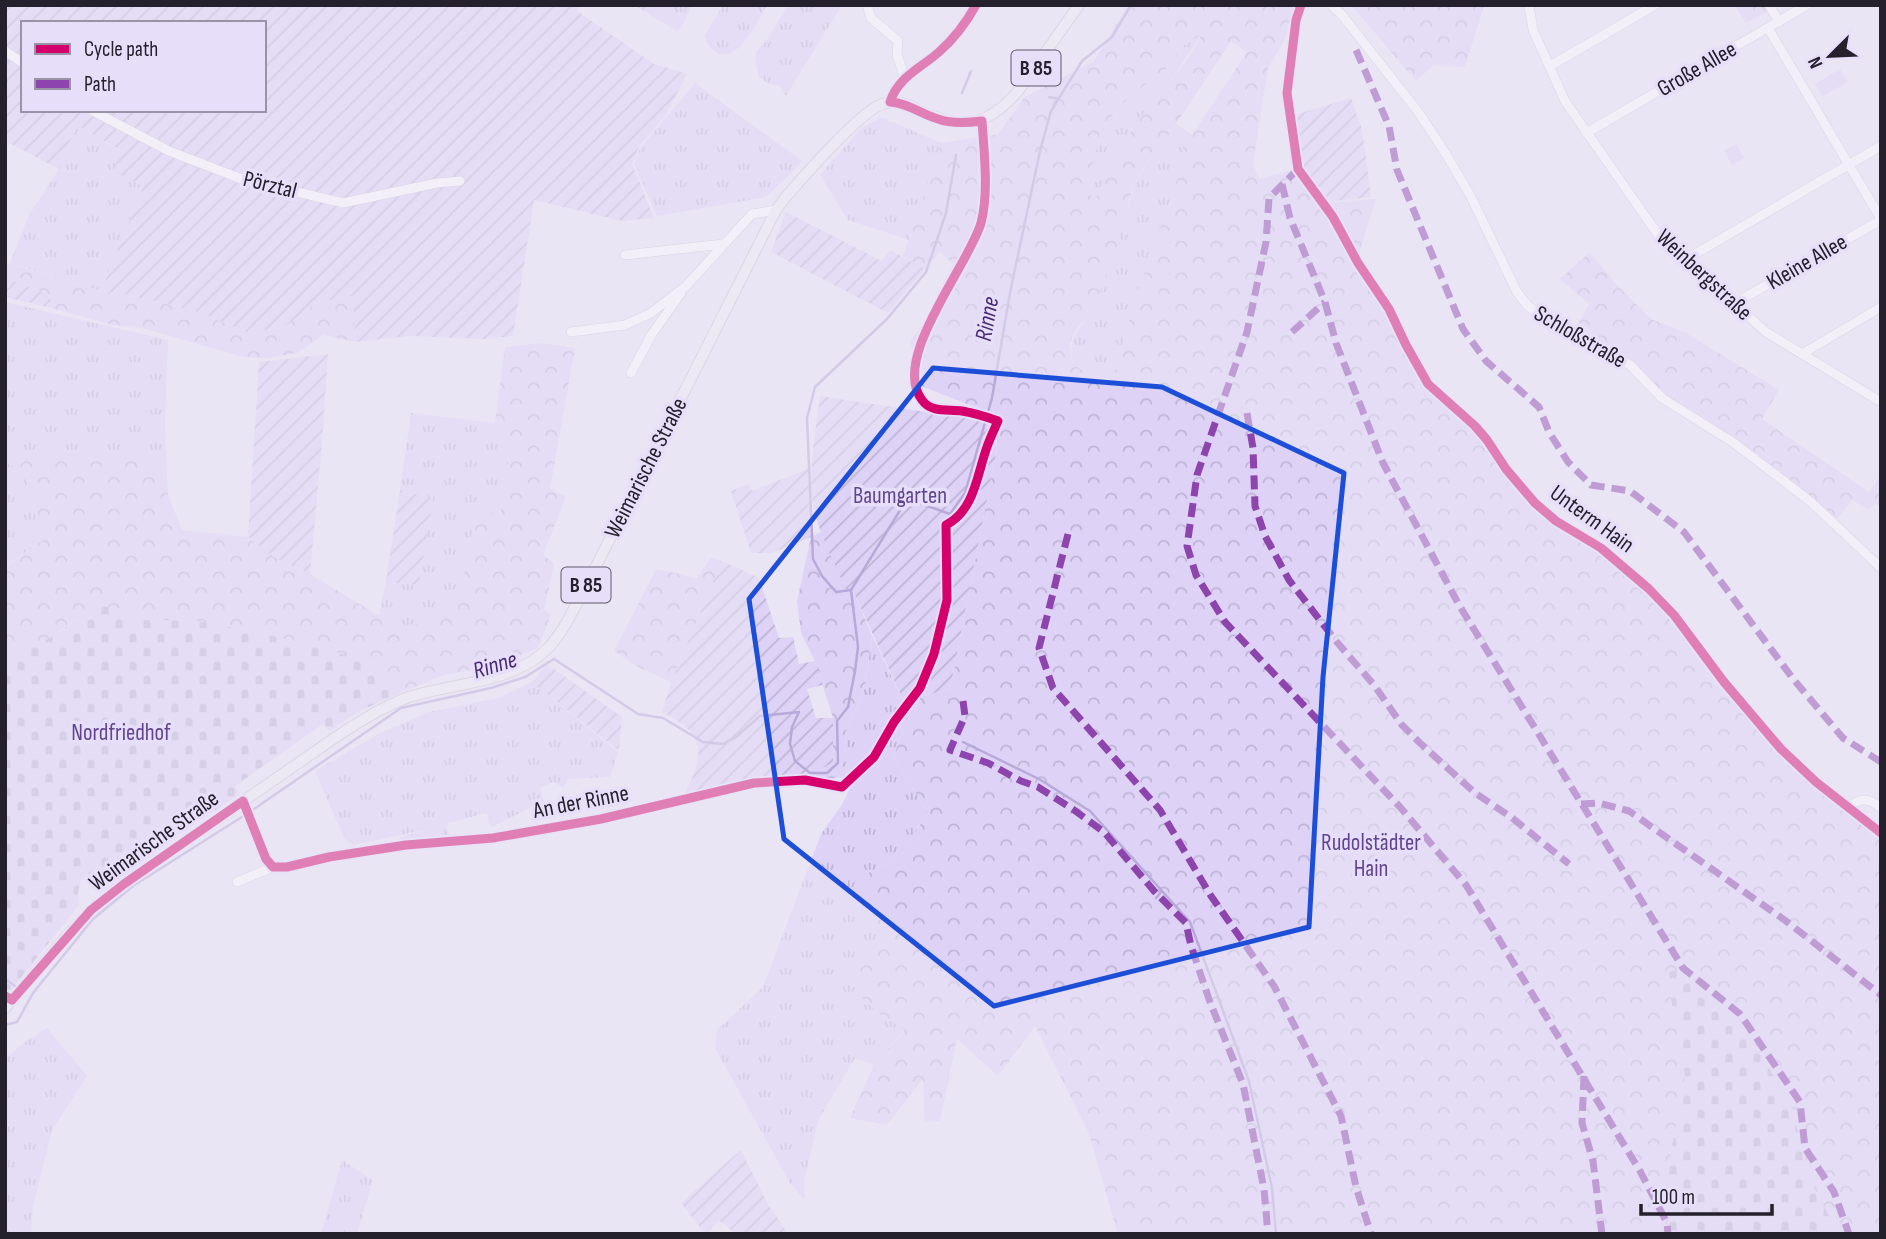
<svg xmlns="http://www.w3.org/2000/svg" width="1886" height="1239" viewBox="0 0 1886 1239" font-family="'Sofia Sans Condensed',sans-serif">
  <defs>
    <pattern id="grass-tufts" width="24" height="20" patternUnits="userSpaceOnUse" patternTransform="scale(1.75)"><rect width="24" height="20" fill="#ded3f7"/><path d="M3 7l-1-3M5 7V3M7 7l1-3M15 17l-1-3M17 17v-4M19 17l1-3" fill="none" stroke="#beb5d4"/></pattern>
    <pattern id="forest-crowns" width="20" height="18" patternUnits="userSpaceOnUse" patternTransform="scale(1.75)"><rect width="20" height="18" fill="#ded3f7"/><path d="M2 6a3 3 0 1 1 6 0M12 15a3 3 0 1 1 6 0" fill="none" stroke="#beb5d4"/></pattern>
    <pattern id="cemetery-stones" width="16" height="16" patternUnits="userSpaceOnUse" patternTransform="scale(1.75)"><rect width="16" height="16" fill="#ded3f7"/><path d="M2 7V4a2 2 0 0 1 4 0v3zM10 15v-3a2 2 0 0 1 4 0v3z" fill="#beb5d4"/></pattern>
    <pattern id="garden-furrows" width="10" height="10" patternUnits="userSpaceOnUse" patternTransform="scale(1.75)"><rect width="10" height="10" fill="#ded3f7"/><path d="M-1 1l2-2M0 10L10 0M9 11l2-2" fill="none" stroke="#beb5d4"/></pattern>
  </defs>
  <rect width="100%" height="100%" fill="#eae5f4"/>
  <!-- grass -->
  <g fill="url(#grass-tufts)">
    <path d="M634,5h58l-10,22 -5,4z"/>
    <path d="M723,5h44c-9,15 -28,58 -49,48 -7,-3 -12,-10 -13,-18z"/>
    <path d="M788,5h54l-56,91 -7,-11 -10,-1 -10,-7 -4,-17 1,-8 10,-11z"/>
    <path d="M1202,34l-43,64 -28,32 -35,68 -10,-6 16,-64 26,-30 42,-32 12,-20z"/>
    <path d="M695,83l107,78 -32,33 -9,4 -104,18 -23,-52 6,-16z"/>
    <path d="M881,117l60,26 -32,97 -61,-20 -28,-45 40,-46z"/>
    <path d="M76,125l42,25 25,37 -42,104 -91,-28 19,-48 30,-46z"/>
    <path d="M1175,127l8,5v32l-46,129 -24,85 -2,2c-7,-1 -16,-1 -23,-4 -23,-11 -20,-37 -5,-52l35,-84 17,-56 14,-24z"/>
    <path d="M5,302l163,38 -3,82 2,54 -42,-21h-65l-27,8 -28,-14z"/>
    <path d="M411,413l84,10 16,21 -11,71 -24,-3 -19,98 -56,19 -22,-13 7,-34 33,2 14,-86 -33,-8z"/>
    <path d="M5,462l22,11 15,68 -37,25z"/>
    <path d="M872,635l32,68 -33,51 -24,23 -2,-43 20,-47z"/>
    <path d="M532,682l86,70 -8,25 -42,2 -5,9 -9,-6 -14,6 4,13 -53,26 -5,-14 -37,10 -2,3 3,14 -49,3 -1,-1v-5l34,-9 -81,17 -9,-7 -29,-67 63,-37 51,-22 69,-14z"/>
    <path d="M906,713l1,10 -14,34 35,55 -27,44 -36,19 16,60 -4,77 28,17 -31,36 -19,-7 -36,61 -15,61 1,20 -15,-17 -75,-135 2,-18 46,-43 58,-153 20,-28 8,-16 27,-31z"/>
    <path d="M47,1028l40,48 -35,54 -19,77 -2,27h-26v-104l5,-5 -5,-5v-60l17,-16z"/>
    <path d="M342,1160l31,20 -16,54h-36z"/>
  </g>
  <!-- forest -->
  <g fill="url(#forest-crowns)" fill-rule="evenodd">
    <path d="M1128,5h166l-9,34 -17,29 -15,96 6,15 37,-10 25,34 55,-4 -20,64 31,46 39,77 55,49 37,51 113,90 37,36 98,125 31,35 84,67v395h-763l-30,-103 -53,-105 -37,50 -41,-37 -17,82 -15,1 -2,-43 -36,46 -37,-7 24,-53 31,-35 -28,-18 -18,-17 -2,-23 24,-37 -20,-14 4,-46 36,-19 27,-44 -35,-55 14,-34 -1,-10 13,-16 31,-8 47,-241 -2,-33 -74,-29 -11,-45 13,-18 30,-59 -13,-12 -15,17 -22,-12 38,-114 57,-9 27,-37 69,-36zM1201,35c-16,36 -49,63 -70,96 -14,20 -24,45 -35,67l-10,-6 16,-64 26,-30 42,-32 12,-20zM1231,41l16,11 -55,83 -16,-11zM1175,127l8,6v30l-46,130 -24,85 -2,2c-20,-3 -41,-9 -41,-33 0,-16 17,-27 24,-41 12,-25 21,-54 29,-81 4,-13 6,-28 12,-41 9,-21 26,-39 40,-57z"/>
    <path d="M1351,5h133l-19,62 -31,-2 -18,16z"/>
    <path d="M1734,5h31l3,6 -22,12z"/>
    <path d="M1590,252l25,31 36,36 35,14 93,57 -17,29 107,73 12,-17v33l-6,-5 -6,7 -17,-10 -15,19 -23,-20 -149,-104 -32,-33 -58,-33 14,-25 -29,-25z"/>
    <path d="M5,262l96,29 27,4 67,16 54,22 35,-6 34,-25 36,-7 1,47 -32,-7 -26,18 -30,5 -24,-1 -101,-29 -29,-3 -62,-17 2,-6 -10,-10 -38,-14z"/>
    <path d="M540,343l35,5 -25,141 16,8 -23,58 11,9 -10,46 7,4 -13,34 -45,18 -49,9 -47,19 -25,-32 -103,-27 -71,-14 -57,-1 -22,-12 -43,11 -26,19 -45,23v-94l37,-26 -15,-68 -22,-11v-13l28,14 27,-8h65l42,21 1,19 14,35 66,7 26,20 36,17 91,55 56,-19 19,-98 24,3 11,-70 -22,-4 6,-18 10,-76z"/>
    <path d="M821,532l5,13 28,48 18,42 -7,52 -20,47 2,43 -22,2 -19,-4 5,-8 22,-5v-44l-18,-57 -14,-28 -4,-32 14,-64z"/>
    <path d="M711,557l11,4 -51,121 -33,-15 -24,-16 42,-82 41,9z"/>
  </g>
  <!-- cemetery -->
  <g fill="url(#cemetery-stones)">
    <path d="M96,606l23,2 23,12 56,1 71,14 103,27 25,32 -39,18 -29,19 -6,-7 -88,62 5,8 -116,76 -36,4 -7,6 -3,12 1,13 -68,85 -6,-1v-328l45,-23z"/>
    <path d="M1680,969l58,47 53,89 19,74 28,55h-166l-4,-9 -1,-52 18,-98 -17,-92 -5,-9z"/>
  </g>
  <!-- garden -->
  <g fill="url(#garden-furrows)" fill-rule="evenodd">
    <path d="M5,5h575l-3,6 77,53 33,10 -22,42 -26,31 -7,17 22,54 -32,3 -88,-21 -21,136 -30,3 -74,-3 -54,6 -2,-46 -35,6 -34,25 -35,6 -54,-22 -67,-16 -27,-4 42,-104 -29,-16 4,-22 -42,-24 -17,44 -54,-28zM23,23h241v87h-241z"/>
    <path d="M1351,98l11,31 9,68 -45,5 -25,-32 -7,-55z"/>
    <path d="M786,212l96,49 8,-11 35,19 -37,44 -117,-61z"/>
    <path d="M5,278l38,14 10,10 -2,6 -46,-11z"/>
    <path d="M328,354l-6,89 -12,131 -36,-17 -26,-20 11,-175z"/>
    <path d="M820,396l153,23 19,7 5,22 -47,241 -31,8 -6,-7 -9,12 -50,-109 -8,-4c-11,-24 -24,-49 -31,-75 -9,-30 1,-86 5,-118z"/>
    <path d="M808,469l3,68 -39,16h-21l-20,-62 18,-7 3,7z"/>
    <path d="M400,490l33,8 -14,87 -33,-3z"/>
    <path d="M722,561l37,17 20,60 14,-1 6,27 16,-3 8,24 -16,4 9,29h17v44l-10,6 -12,-1 -5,8 -51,4 -71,16c21,-41 23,-61 -22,-83l9,-30z"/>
    <path d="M547,664l75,53 -3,34 -87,-69z"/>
    <path d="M741,1150l27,54 20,30h-52l-17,-14 -12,14h-2l-24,-31z"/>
  </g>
  <!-- pitch -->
  <g fill="#ded3f7">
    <path d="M1840,69l8,13 -25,14 -8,-12z"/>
    <path d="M1736,144l8,14 -12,7 -8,-14z"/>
  </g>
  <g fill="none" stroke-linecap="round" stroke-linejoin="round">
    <!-- stream -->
    <g stroke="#b8a9d9" stroke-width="2.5">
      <path d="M962,93l9,-22"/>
      <path d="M1049,97l10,2"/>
      <path d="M851,590l-15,2 -14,-16 -9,-17 -6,-141 8,-31 72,-68 39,-47 20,-59 10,-58"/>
      <path d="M963,742l76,37 51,32 100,111 59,159 23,107 4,46"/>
      <path d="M251,811l150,-103 90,-20 34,-11 29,-18 84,55 25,4 40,24 20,2 13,-7 24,-21 39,-4 -7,15 -2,17 5,17 15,12h17l11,-10 -1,-42 11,-14 7,-36 3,-24 -7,-57 51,-83 14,-5 34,12 15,-21 27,-95 18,-105 30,-142 11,-40 31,-50 30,-24 19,-32"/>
      <path d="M1156,898l6,-7"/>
      <path d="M5,979l10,7"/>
      <path d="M5,1025l12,-3 16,-29 60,-74 40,-33 112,-71"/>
    </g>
    <!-- minor casing -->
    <g stroke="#c5c1ce" stroke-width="10">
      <g id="minor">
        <path d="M867,5l4,13 27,23 -1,14 8,23"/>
        <path d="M1301,5l-5,15 -9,73 11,76 35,48 25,46 31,46 17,36 22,39 47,42 12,14 19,29 29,34 21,18 45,27 48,41 25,26 50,67 57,67 35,33 65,51"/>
        <path d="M1331,5l11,10 77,98 27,41 24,41 47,97 10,13 12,10 91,50 32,33 72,45 77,59 70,66"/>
        <path d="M1529,5l4,25 32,71 96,138 105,93 115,70"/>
        <path d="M1769,5l10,17"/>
        <path d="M1768,28l113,191"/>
        <path d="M5,51l18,12"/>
        <path d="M1550,66l105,-61"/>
        <path d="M890,102c8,-25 31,-34 49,-50 16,-14 27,-29 37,-47"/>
        <path d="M91,110l78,41 70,27 104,25 94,-20 23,-2"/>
        <path d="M1586,133l221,-128"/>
        <path d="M625,255l98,-11"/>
        <path d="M1683,261l198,-115"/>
        <path d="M1733,304l148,-84"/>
        <path d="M571,332l54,-7 26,-12 35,-27 66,-72 24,-4"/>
        <path d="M1802,354l79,-47"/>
        <path d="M631,373l21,-39 29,-41"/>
        <path d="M243,801l23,58 7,8h14l42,-10 77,-12 87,-7 108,-19 153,-36 51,-3 37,7 32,-30 20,-35 26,-34"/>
        <path d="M1849,807c12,-10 20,-9 32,1"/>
        <path d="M237,882l36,-15"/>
      </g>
    </g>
    <!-- major casing -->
    <g stroke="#c8c5cd" stroke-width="12">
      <path id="major" d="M5,1008l66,-77 40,-38 222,-154c24,-16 49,-32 76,-42 46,-15 105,-13 140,-50 15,-16 24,-37 34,-55l193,-382 9,-12c18,-21 74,-85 97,-94 13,-5 24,0 36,6 42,20 69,18 100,-19l61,-86"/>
    </g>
    <!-- minor -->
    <use href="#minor" stroke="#fcfbfd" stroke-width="9"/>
    <!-- major -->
    <use href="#major" stroke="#efecf4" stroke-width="10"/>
    <!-- quiet -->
    <g stroke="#8e44ad" stroke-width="7" stroke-dasharray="14 7" stroke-linecap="butt">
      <path d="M1356,50l33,76 8,44 66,159 23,32 53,46 10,25 19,30 23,23 39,6 54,41 110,148 49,58 38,24"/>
      <path d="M1298,169l-29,29 -3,44 -19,90 -50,143 -10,71 9,29 29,47 175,185 66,78 174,286 27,52 1,11"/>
      <path d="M1282,184l8,34 35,84 11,41 47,120 76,142 224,363 57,46 60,88 5,46 29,44 15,42"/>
      <path d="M1292,332l33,-30"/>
      <path d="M1247,413l6,35 2,58 10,30 24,44 47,61 38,44 28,40 18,18 55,50 36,24 58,47"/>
      <path d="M1068,534l-29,114 14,40 107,122 51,86 63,90 67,130 15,71 15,47"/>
      <path d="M963,701l2,15 -15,34 38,13 33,18 17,6 36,23 30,22 50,59 32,32 5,23 19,56 33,82 21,105 4,45"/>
      <path d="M1581,804l18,-1 30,8 157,110 95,74"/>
      <path d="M1584,1076l-2,47 11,38 9,73"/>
    </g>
    <!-- cycleway casing -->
    <g stroke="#e7dffa" stroke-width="13">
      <g id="cycleway">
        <path d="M1301,5l-5,15 -9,73 11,76 35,48 25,46 31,46 17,36 22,39 47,42 12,14 19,29 29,34 21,18 45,27 48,41 25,26 50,67 57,67 35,33 65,51"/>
        <path d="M5,996l7,4 79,-90 33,-26 119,-83 23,58 7,8h14l42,-10 77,-12 87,-7 108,-19 153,-36 51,-3 37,7 32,-30 20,-35 26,-34 14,-34 13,-54 -1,-75c29,-15 31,-51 41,-78 3,-9 7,-17 11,-26 -11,-4 -24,-8 -36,-10 -14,-2 -31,2 -40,-11 -32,-41 47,-135 59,-177 8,-30 3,-71 1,-102 -15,2 -30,3 -44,-2 -17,-5 -30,-16 -48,-17 8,-25 31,-34 49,-50 16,-14 27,-29 37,-47"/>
      </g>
    </g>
    <!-- cycleway -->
    <use href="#cycleway" stroke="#d6006c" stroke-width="9"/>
  </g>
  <!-- marked area -->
  <path d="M0 0H1886V1239H0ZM933,368l229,19 182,86 -21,204 -14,250 -315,79 -210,-167 -35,-240z" fill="#eae5f4" fill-opacity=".55" fill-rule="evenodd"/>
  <path fill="none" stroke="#1d4ed8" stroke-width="5" stroke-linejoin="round" d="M933,368l229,19 182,86 -21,204 -14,250 -315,79 -210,-167 -35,-240z"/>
  <g text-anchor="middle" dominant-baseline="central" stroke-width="7" stroke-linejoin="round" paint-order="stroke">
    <!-- shield labels -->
    <g fill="#e7dffa" stroke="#5e596a" stroke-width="2">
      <rect x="1011.5" y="50.5" width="49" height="35" rx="5"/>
      <rect x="561.5" y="567.5" width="49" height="35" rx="5"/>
    </g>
    <g font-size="21" font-weight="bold" fill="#24202c">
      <text x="1036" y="68">B 85</text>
      <text x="586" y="585">B 85</text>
    </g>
    <!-- street labels -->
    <g font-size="23" fill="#24202c" stroke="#e7dffa">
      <text transform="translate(1697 69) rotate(-30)">Große Allee</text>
      <text transform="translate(270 185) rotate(14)">Pörztal</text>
      <text transform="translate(1807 262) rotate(-30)">Kleine Allee</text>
      <text transform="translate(1704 275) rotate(43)">Weinbergstraße</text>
      <text transform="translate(1580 337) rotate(30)">Schloßstraße</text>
      <text transform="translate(646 468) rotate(-63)">Weimarische Straße</text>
      <text transform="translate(1592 519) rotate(36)">Unterm Hain</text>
      <text transform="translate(581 802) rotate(-11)">An der Rinne</text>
      <text transform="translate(154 841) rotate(-36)">Weimarische Straße</text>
    </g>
    <!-- park labels -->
    <g font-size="23" fill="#614490" stroke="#e7dffa">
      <text x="900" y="496">Baumgarten</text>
      <text x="121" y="733">Nordfriedhof</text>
      <text x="1371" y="843">Rudolstädter<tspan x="1371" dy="26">Hain</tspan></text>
    </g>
    <!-- water labels -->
    <g font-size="24" font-style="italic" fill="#482973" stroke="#e7dffa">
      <text transform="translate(987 319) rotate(-80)">Rinne</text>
      <text transform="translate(495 665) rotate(-17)">Rinne</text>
    </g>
  </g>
  <!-- border -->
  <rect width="1886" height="1239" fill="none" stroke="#24202c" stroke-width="14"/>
  <!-- legend -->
  <rect x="21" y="21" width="245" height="91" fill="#e7dffa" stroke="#9993a8" stroke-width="2"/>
  <rect x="35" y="44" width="35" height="10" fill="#d6006c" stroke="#9993a8" stroke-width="2"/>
  <text x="84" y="56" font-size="21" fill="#24202c">Cycle path</text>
  <rect x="35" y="79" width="35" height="10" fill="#8e44ad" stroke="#9993a8" stroke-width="2"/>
  <text x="84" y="91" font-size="21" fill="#24202c">Path</text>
  <!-- north arrow -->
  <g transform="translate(1830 56) rotate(246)" stroke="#e7dffa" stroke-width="5" paint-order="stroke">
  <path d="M0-5L12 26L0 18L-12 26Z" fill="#24202c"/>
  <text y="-10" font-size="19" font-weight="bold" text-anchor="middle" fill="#24202c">N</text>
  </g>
  <!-- scale -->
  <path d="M1641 1204v10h131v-10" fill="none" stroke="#24202c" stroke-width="3.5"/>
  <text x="1652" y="1204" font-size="21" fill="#24202c" stroke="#e7dffa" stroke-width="5" paint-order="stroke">100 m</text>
</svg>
